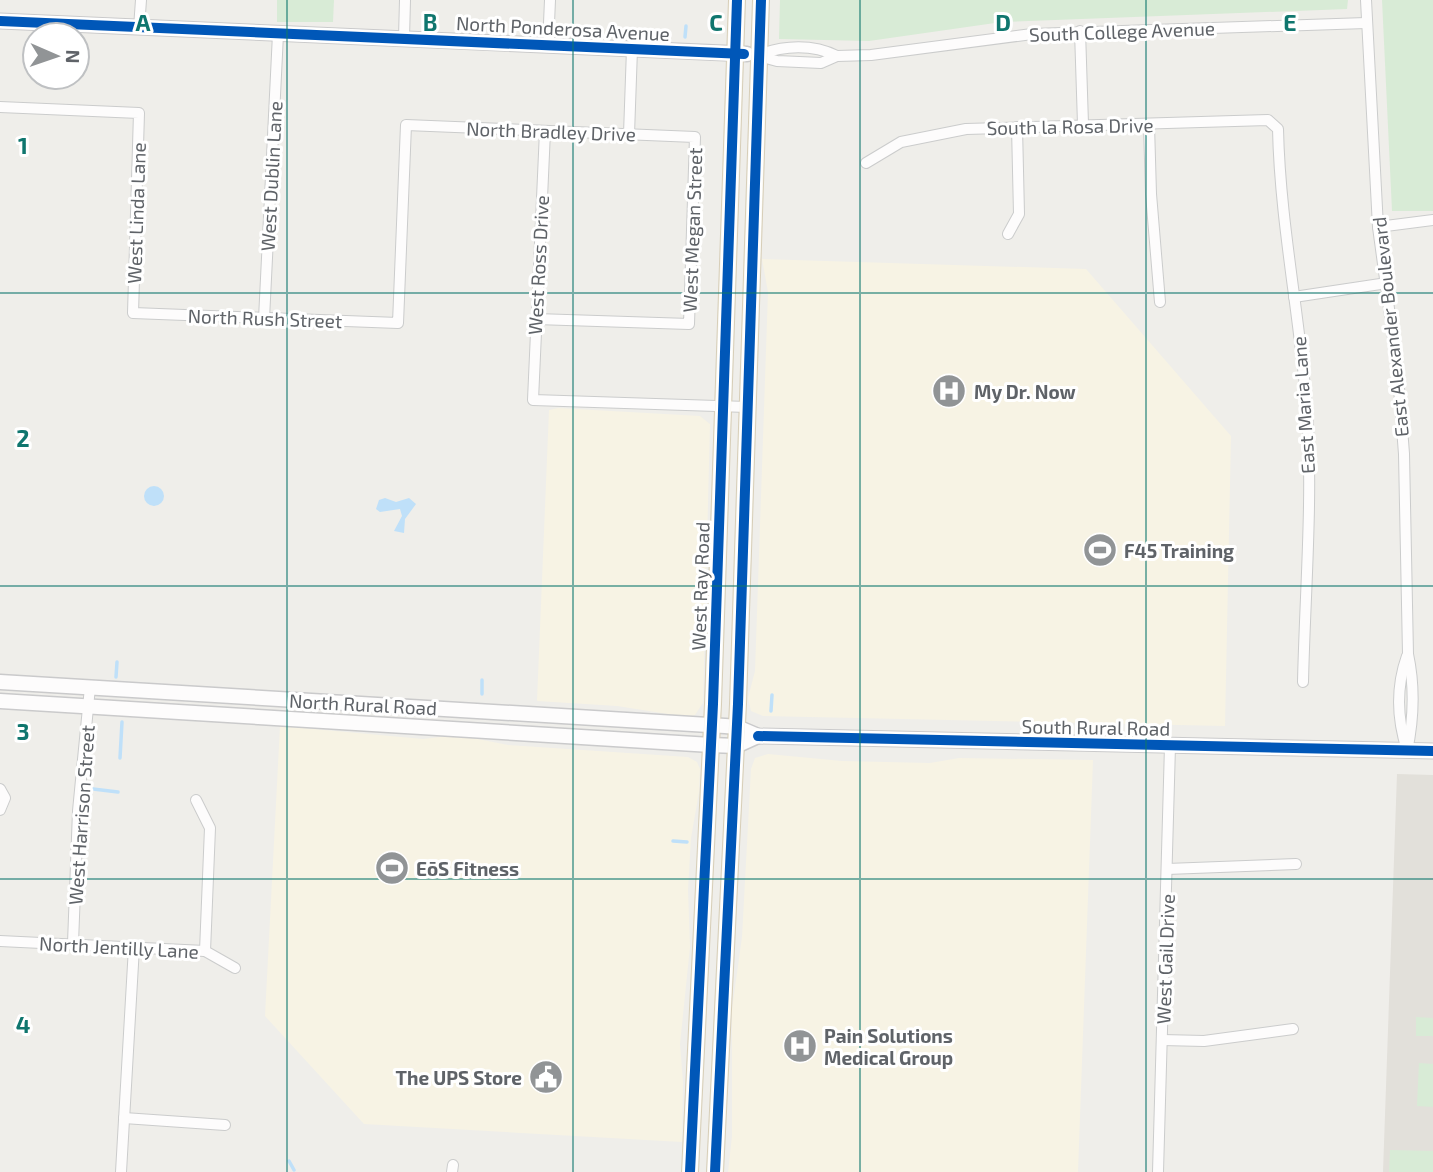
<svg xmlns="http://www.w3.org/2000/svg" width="1433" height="1172" viewBox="0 0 1433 1172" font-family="'Exo 2',sans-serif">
  <rect width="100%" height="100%" fill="#efeeea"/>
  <!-- commercial -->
  <g fill="#f7f3e4">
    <path d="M762,259l324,10 145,167 -6,290 -462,-10 -12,-5 -3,-13 7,-27 13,-379z"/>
    <path d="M558,408l142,8 10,8 -7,279 -8,12 -8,2 -70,-11 -80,-5 12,-291z"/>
    <path d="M280,726l143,13 35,-4 50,10 180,12 9,5 3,7 -1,23 -8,46 -3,52 2,57 -10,97 3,38 -1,60 -318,-18 -99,-108z"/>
    <path d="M768,754l74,7 88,2 29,-5 134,2 -15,412h-350l4,-36v-127l10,-72 9,-168 4,-11z"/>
  </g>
  <!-- education -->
  <path fill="#e2e0da" d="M1397,774l36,1v397h-50z"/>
  <!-- green -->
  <g fill="#d8ebd6">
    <path d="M277,0h57l-1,22h-56z"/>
    <path d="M780,0h568l-1,9 -345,13 -133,19 -90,-2z"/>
    <path d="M1382,0h51v211h-41z"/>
    <path d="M1416,1017l17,1v18h-17z"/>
    <path d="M1419,1063l14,1v43l-16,-1z"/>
    <path d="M1390,1150l43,1v21h-44z"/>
  </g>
  <!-- water -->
  <g fill="#bfe0f9">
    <circle cx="154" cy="496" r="10"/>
    <path d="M385,498l11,4 13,-4 7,6 -11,15 -1,14 -10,-2 8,-15 -2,-7 -20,3 -4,-3 3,-9z"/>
  </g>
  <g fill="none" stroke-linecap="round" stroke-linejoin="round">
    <!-- stream -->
    <g stroke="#bfe0f9" stroke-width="3.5">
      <path d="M685,37l1,-11"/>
      <path d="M116,677l1,-15"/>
      <path d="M482,694v-14"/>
      <path d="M771,711l1,-16"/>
      <path d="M120,758l2,-36"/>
      <path d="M93,789l25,3"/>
      <path d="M673,841l14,1"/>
      <path d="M289,1161l5,9"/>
    </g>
    <!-- street casing -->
    <g stroke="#cbcccc" stroke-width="12">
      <g id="street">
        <path d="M1366,0l12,227 20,148 6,79 4,200c7,33 6,64 -1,97"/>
        <path d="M139,28l2,-28"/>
        <path d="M1080,31l3,93"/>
        <path d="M404,38l1,-38"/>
        <path d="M548,46l2,-46"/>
        <path d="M755,55l22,6 44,2 16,-7 34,-1 161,-21 334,-11"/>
        <path d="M759,55c25,-10 54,-11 78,1"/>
        <path d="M0,107l139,6 -6,200 265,10 8,-198 289,12 -6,187 -153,-5"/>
        <path d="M1149,125l2,69 9,108"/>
        <path d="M545,131l-12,269 214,7"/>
        <path d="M629,134l3,-85"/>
        <path d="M866,163l35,-21 65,-13 302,-9 10,9c2,94 22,187 29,281 6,90 -2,182 -4,272"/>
        <path d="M1378,227l55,-7"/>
        <path d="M1008,234l11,-20 -2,-87"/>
        <path d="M1294,297l93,-14"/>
        <path d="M264,319l14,-285"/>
        <path d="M1407,750c-10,-31 -11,-63 0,-94"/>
        <path d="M0,789l5,9 -5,12"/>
        <path d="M196,800l14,28 -5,123"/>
        <path d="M1167,869l129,-5"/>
        <path d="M0,941l205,10 30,17"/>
        <path d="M73,943l5,-132 12,-124"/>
        <path d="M1162,1040l42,1 89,-12"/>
        <path d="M124,1118l101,7"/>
        <path d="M121,1172l13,-225"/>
        <path d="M452,1172l1,-7"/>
        <path d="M1158,1172l12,-426"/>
      </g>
    </g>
    <!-- secondary casing -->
    <g stroke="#cacacb" stroke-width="17">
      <g id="secondary">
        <path d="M0,21l747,33"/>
        <path d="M0,682l725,44 12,1 21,9 675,15"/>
        <path d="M0,701l711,44 25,1 22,-10"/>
      </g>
    </g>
    <!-- primary casing -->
    <g stroke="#d7ceb8" stroke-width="18">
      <g id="primary">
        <path d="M690,1172l23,-468 24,-704"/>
        <path d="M715,1172l23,-468 23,-704"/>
      </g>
    </g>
    <!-- street -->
    <use href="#street" stroke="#fdfcfc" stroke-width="10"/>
    <!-- secondary -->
    <use href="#secondary" stroke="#fdfcfc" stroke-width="14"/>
    <!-- primary -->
    <use href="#primary" stroke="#f4f2e9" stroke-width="16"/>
    <!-- cycleway casing -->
    <g stroke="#fff" stroke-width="15">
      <g id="cycleway">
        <path d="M0,21l744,33"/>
        <path d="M758,736l675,15"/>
        <path d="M690,1172l23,-468 24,-704"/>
        <path d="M715,1172l23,-468 23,-704"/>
      </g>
    </g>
    <!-- cycleway -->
    <use href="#cycleway" stroke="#0057b8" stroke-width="10"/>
  </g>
  <!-- grid -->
  <path fill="none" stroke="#0f766e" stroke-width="2" stroke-opacity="0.55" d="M287,0v1172M573,0v1172M860,0v1172M1146,0v1172M0,293h1433M0,586h1433M0,879h1433"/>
  <!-- icons -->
  <defs>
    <g id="hospital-disc" transform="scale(1.75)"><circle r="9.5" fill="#919496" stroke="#fff"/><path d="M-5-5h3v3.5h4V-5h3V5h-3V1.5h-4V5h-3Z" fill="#fff"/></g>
    <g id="stadium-disc" transform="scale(1.75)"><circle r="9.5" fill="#919496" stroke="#fff"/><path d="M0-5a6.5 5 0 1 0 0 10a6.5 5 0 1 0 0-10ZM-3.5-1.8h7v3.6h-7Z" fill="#fff"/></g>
    <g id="civic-disc" transform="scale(1.75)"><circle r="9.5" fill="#919496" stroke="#fff"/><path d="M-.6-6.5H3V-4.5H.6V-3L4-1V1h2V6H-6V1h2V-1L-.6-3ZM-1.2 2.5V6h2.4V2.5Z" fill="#fff"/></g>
  </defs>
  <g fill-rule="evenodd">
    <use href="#hospital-disc" x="949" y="391"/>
    <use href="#stadium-disc" x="1100" y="550"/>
    <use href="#stadium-disc" x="392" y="868"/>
    <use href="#hospital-disc" x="800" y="1046"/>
    <use href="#civic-disc" x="546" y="1077"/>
  </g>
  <g text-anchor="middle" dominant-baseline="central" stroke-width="6" stroke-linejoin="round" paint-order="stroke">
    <!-- street labels -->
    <g font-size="19" fill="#5f6368" stroke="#fff">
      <text transform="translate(563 28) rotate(3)">North Ponderosa Avenue</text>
      <text transform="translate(1122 31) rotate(-2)">South College Avenue</text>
      <text transform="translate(1070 126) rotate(-1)">South la Rosa Drive</text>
      <text transform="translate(551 131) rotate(2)">North Bradley Drive</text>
      <text transform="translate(271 176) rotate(-87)">West Dublin Lane</text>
      <text transform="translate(136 213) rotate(-88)">West Linda Lane</text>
      <text transform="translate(692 230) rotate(-88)">West Megan Street</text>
      <text transform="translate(538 265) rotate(-87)">West Ross Drive</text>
      <text transform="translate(265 318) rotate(2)">North Rush Street</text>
      <text transform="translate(1390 327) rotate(-96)">East Alexander Boulevard</text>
      <text transform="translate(1303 405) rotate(-94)">East Maria Lane</text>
      <text transform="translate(700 586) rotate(-88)">West Ray Road</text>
      <text transform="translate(363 704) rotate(3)">North Rural Road</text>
      <text transform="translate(1096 727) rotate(1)">South Rural Road</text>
      <text transform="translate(81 815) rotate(-86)">West Harrison Street</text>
      <text transform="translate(119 947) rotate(3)">North Jentilly Lane</text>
      <text transform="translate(1165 959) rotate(-88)">West Gail Drive</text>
    </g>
    <!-- poi labels -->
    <g font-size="19" font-weight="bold" fill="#5f6368" stroke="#fff" text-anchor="start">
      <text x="974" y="391">My Dr. Now</text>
      <text x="1124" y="550">F45 Training</text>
      <text x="416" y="868">EōS Fitness</text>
      <text x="824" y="1035">Pain Solutions<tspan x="824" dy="22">Medical Group</tspan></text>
      <text x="522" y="1077" text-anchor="end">The UPS Store</text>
    </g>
  </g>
  <g font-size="23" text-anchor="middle" font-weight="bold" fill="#0f766e" stroke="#fff" stroke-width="6" stroke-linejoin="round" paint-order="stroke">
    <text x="143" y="31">A</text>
    <text x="430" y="31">B</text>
    <text x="716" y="31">C</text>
    <text x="1003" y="31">D</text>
    <text x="1290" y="31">E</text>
    <text x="23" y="154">1</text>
    <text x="23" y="447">2</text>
    <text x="23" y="740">3</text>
    <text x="23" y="1033">4</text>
  </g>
  <!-- north arrow -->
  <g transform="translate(56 56) rotate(92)"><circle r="33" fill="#ffffff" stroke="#bfc1c3" stroke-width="2"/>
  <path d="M0-5L12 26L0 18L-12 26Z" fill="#919496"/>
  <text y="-10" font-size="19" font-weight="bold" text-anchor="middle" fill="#5f6368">N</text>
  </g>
</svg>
